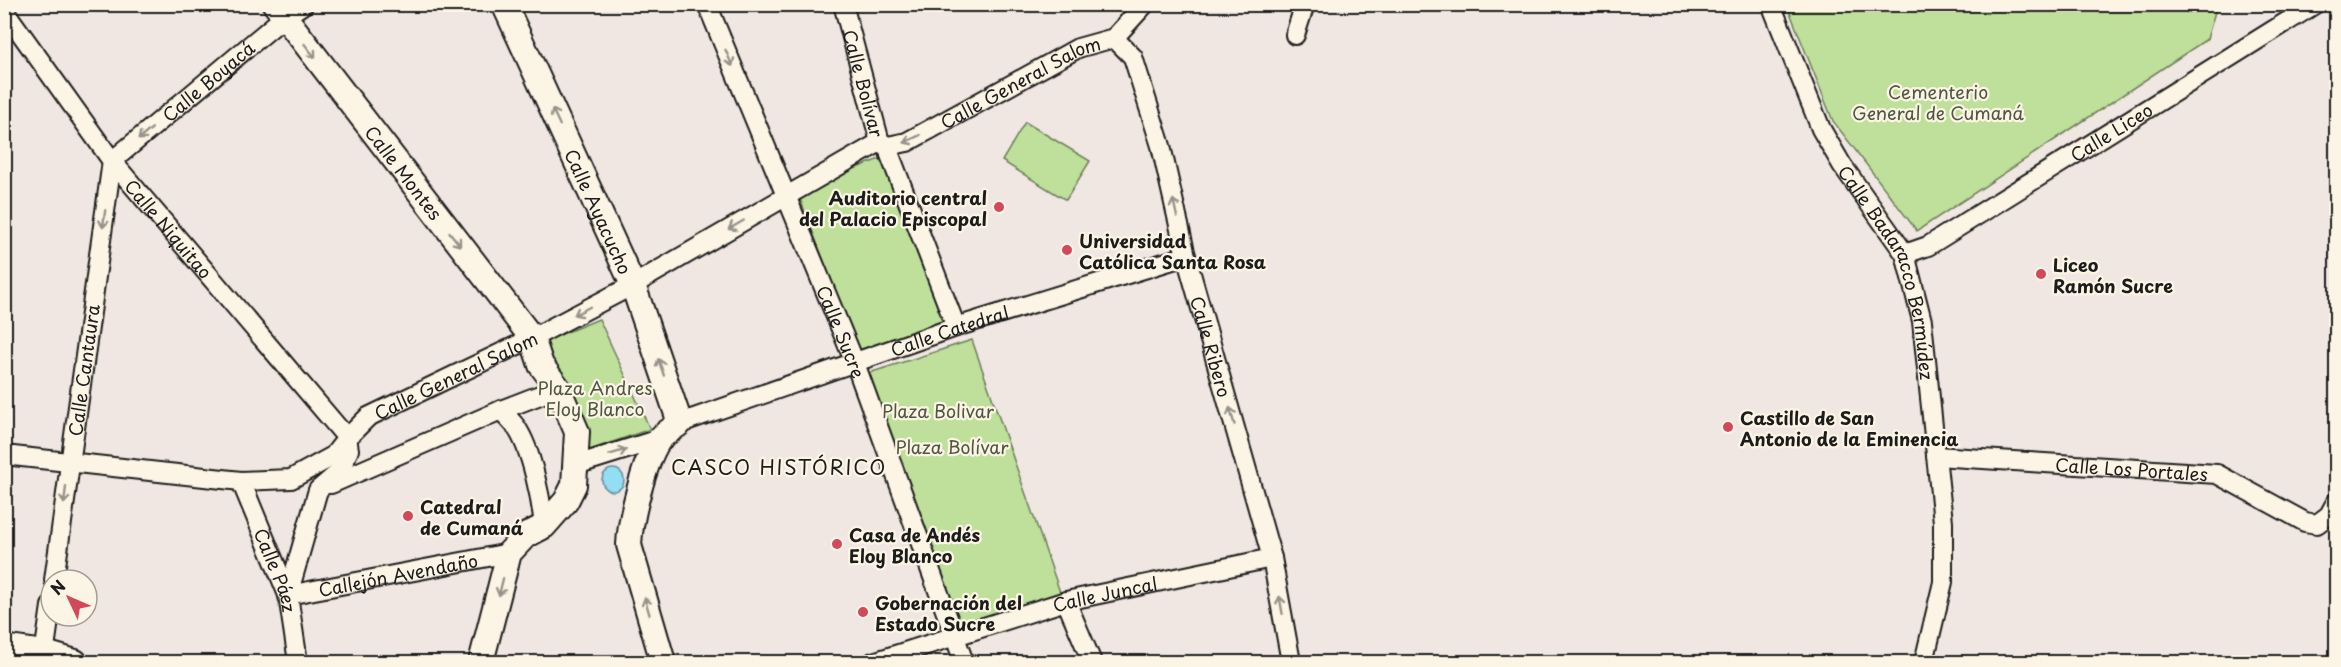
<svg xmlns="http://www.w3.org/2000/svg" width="2341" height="667" viewBox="0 0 2341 667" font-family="'Playpen Sans',sans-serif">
  <rect width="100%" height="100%" fill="#f0e7e3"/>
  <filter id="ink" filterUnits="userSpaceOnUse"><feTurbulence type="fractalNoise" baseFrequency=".0167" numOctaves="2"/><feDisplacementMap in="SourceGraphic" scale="12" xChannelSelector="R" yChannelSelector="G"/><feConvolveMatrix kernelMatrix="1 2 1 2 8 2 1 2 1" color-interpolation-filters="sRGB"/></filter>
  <g filter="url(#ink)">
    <!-- green -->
    <g fill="#bee09a" stroke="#6d7e5b" stroke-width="1.5">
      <path d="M1787,5h430l-10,34 -290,192 -84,-110z"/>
      <path d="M1025,122l65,39 -24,39 -64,-39z"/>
      <path d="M890,155l56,165 -87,33 -62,-162z"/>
      <path d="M599,319l51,110 -69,24 -48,-107z"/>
      <path d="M972,340l89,255 -103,29 -92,-250z"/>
    </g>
    <!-- water -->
    <circle fill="#93def3" stroke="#63909d" stroke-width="1.5" cx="613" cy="480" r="11"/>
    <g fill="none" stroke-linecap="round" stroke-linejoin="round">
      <!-- street casing -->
      <g stroke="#1c1c1c" stroke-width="22">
        <g id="street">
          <path id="s1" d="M707,4l148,359 109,299"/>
          <path id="s2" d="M843,4l37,138 8,4"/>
          <path id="s3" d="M1771,4l50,125 21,36 63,89 17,67 21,201v60l-19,80"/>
          <path id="s4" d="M4,10l108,151 235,277 2,12 -10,22 -21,18 -30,105 221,-42"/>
          <path d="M1295,35l10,-31"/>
          <path id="s5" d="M1114,38l19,19 28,89 25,110 86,302 19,104"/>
          <path id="s6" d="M888,146l19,-4 171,-94 36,-10 31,-34"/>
          <path d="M888,146l2,9 66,172"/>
          <path id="s7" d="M1905,254l23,-8 387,-242"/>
          <path d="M501,410c5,6 11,11 15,17 16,23 25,72 28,99"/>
          <path id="s8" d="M680,423l276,-96 230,-71"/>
          <path id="s9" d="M4,455l237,26 50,-2 42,-23 14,-18 21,-21 164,-79 101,-53 247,-143"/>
          <path id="s10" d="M1936,456l281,18 88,48 12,2 12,-9 7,-13"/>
          <path d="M576,465l83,-26"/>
          <path id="s11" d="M241,481l47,114 10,67"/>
          <path d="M331,484l170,-74 57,-22"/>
          <path id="s12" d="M54,580l58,-419 172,-144 20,-13"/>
          <path d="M1066,601l26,61"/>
          <path d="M43,662l8,-56"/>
          <path id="s13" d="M873,662l193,-61 206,-43"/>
        </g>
      </g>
      <!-- secondary casing -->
      <g stroke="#1c1c1c" stroke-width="28">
        <g id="secondary">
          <path id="s14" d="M275,4l257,334 9,27 17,23 19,44 -3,53 -8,16 -22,25 -19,10 -16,17 -28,109"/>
          <path id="s15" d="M504,4l129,281 47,138c-6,5 -17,11 -22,18 -14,22 -28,78 -29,104l34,117"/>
          <path d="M4,647l41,6 30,9"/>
        </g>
      </g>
      <!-- street -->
      <use href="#street" stroke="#fcf5e5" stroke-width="18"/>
      <!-- secondary -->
      <use href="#secondary" stroke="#fcf5e5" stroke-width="24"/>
    </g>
    <!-- one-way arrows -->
    <defs><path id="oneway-shaft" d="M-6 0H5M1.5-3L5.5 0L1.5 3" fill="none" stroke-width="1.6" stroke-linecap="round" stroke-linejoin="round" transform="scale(1.5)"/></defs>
    <g stroke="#97938b">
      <use href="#oneway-shaft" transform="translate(310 51) rotate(52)"/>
      <use href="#oneway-shaft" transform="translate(729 58) rotate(67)"/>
      <use href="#oneway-shaft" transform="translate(556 117) rotate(-115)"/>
      <use href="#oneway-shaft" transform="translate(145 134) rotate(140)"/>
      <use href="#oneway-shaft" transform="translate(912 139) rotate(155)"/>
      <use href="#oneway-shaft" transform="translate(1175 208) rotate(-103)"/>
      <use href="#oneway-shaft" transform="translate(104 219) rotate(98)"/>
      <use href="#oneway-shaft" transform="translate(736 225) rotate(150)"/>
      <use href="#oneway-shaft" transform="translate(455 239) rotate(52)"/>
      <use href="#oneway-shaft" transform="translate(582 311) rotate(152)"/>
      <use href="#oneway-shaft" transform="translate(661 367) rotate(-109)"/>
      <use href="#oneway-shaft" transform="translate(1232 416) rotate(-106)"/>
      <use href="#oneway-shaft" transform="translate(618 452) rotate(-17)"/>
      <use href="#oneway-shaft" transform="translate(65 495) rotate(97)"/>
      <use href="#oneway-shaft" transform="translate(501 587) rotate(104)"/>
      <use href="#oneway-shaft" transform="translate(1281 605) rotate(-100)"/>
      <use href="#oneway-shaft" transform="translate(647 606) rotate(-106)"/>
    </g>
  </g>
  <!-- markers -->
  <g fill="#d1495b" stroke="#fcf5e5" stroke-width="2">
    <circle cx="999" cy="207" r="6"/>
    <circle cx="1067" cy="250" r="6"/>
    <circle cx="2041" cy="274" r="6"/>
    <circle cx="1728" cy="427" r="6"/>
    <circle cx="408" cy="516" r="6"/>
    <circle cx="837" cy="544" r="6"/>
    <circle cx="863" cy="612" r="6"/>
  </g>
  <g text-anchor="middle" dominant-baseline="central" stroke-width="4.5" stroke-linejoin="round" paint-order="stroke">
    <!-- street labels -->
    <g font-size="18" fill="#1c1c1c" stroke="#fcf5e5">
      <text stroke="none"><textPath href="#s12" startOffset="548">Calle Boyacá</textPath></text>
      <text stroke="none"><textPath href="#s2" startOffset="82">Calle Bolívar</textPath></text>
      <text stroke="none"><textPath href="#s6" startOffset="148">Calle General Salom</textPath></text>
      <text stroke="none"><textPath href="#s7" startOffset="240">Calle Liceo</textPath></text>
      <text stroke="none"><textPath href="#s14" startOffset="212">Calle Montes</textPath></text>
      <text stroke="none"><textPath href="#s15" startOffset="228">Calle Ayacucho</textPath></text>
      <text stroke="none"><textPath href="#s4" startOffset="274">Calle Niquitao</textPath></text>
      <text stroke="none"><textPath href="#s3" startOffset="296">Calle Badaracco Bermúdez</textPath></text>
      <text stroke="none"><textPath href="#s1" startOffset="354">Calle Sucre</textPath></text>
      <text stroke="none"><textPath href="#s8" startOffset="285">Calle Catedral</textPath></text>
      <text stroke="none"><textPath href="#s5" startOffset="327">Calle Ribero</textPath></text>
      <text stroke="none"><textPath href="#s12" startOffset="212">Calle Cantaura</textPath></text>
      <text stroke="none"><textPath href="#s9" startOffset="486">Calle General Salom</textPath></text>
      <text stroke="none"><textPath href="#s10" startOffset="196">Calle Los Portales</textPath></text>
      <text stroke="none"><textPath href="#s11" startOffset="96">Calle Páez</textPath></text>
      <text stroke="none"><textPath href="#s4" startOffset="834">Callejón Avendaño</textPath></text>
      <text stroke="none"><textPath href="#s13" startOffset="242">Calle Juncal</textPath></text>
    </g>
    <!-- park labels -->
    <g font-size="18" fill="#4d5742" stroke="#fcf5e5">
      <text x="1938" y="91">Cementerio<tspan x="1938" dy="21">General de Cumaná</tspan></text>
      <text x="595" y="387">Plaza Andres<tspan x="595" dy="21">Eloy Blanco</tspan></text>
      <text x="938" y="410">Plaza Bolivar</text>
      <text x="952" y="446">Plaza Bolívar</text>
    </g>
    <!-- poi labels -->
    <g font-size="18" font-weight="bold" fill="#1c1c1c" stroke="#fcf5e5" text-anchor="start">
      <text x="987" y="197" text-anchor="end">Auditorio central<tspan x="987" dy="21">del Palacio Episcopal</tspan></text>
      <text x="1079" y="240">Universidad<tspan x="1079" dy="21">Católica Santa Rosa</tspan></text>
      <text x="2053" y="264">Liceo<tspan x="2053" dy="21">Ramón Sucre</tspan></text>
      <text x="1740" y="417">Castillo de San<tspan x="1740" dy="21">Antonio de la Eminencia</tspan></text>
      <text x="420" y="506">Catedral<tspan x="420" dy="21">de Cumaná</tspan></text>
      <text x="849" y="534">Casa de Andés<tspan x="849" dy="21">Eloy Blanco</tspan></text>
      <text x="875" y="602">Gobernación del<tspan x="875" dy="21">Estado Sucre</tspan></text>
    </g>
    <!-- neighbourhood labels -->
    <g font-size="20" letter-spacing="1.5" fill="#1c1c1c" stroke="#fcf5e5">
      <text x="779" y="467">CASCO HISTÓRICO</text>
    </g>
  </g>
  <!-- margin -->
  <rect width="2341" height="667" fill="none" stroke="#fcf5e5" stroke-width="24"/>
  <rect x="12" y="12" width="2317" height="643" fill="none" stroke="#1c1c1c" stroke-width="2" filter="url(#ink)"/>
  <!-- north arrow -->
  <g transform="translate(69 598) rotate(314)"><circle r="28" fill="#fcf5e5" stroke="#a29e95" stroke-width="1.5"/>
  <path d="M0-4.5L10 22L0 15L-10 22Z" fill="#d1495b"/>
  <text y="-9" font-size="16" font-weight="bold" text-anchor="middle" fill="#1c1c1c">N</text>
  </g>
</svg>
